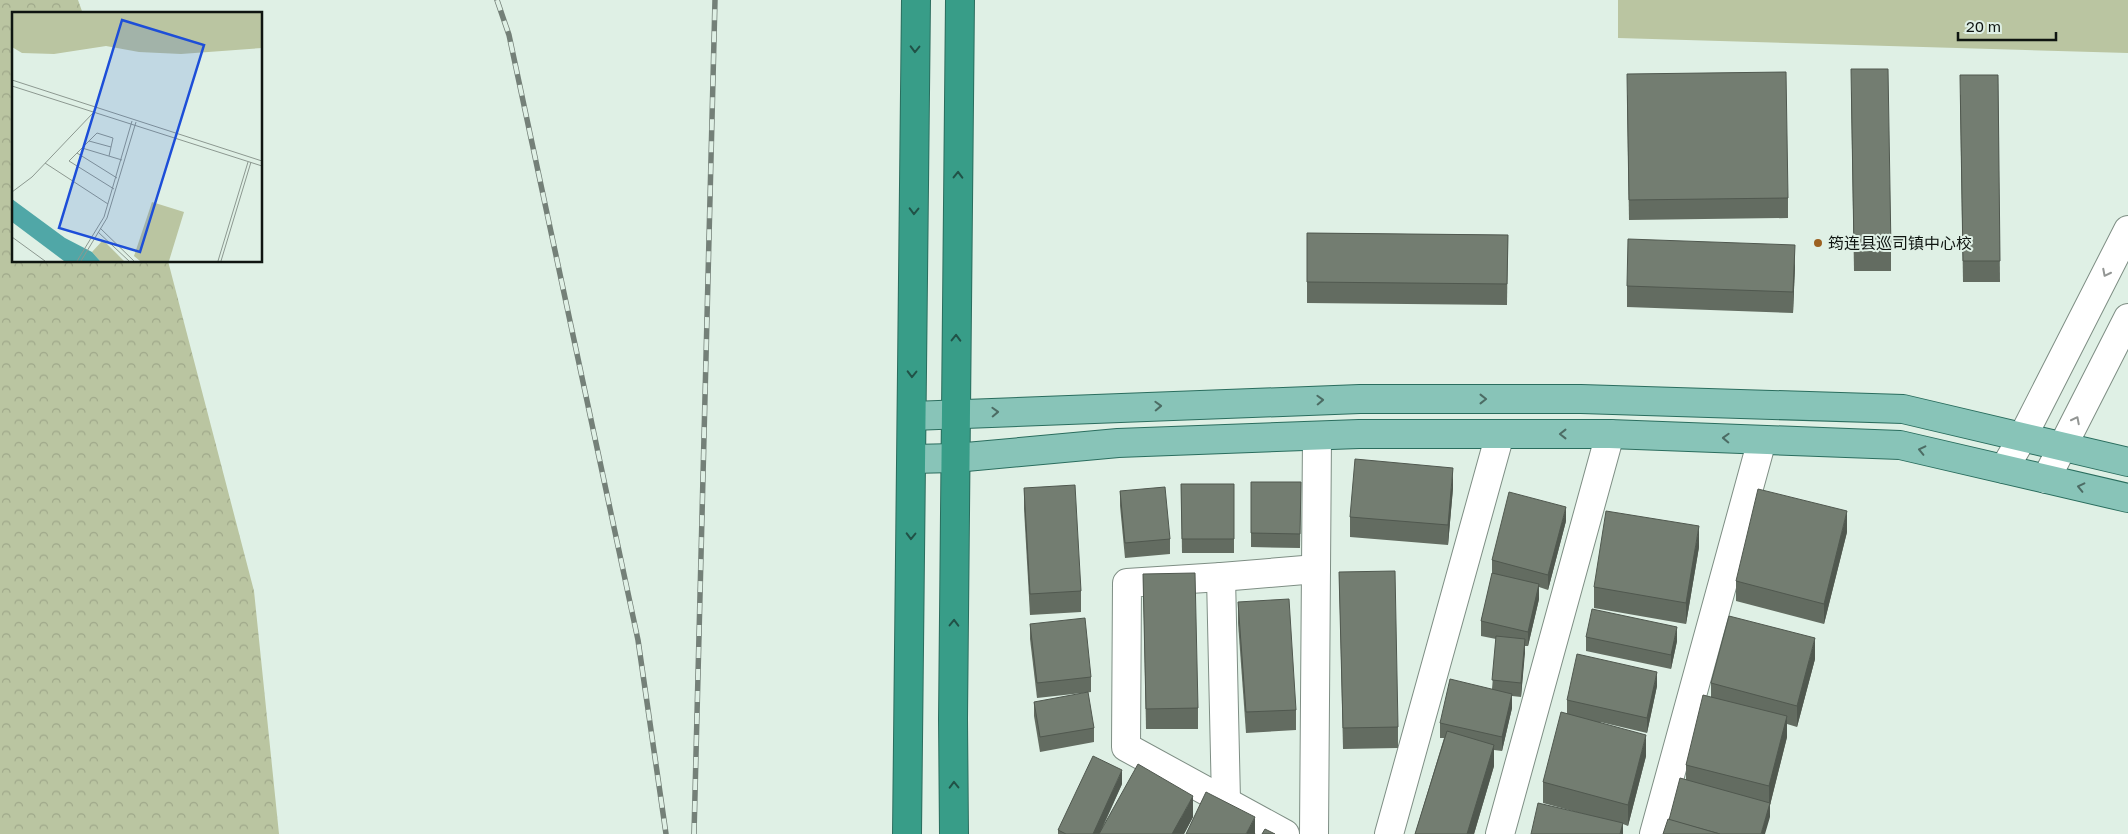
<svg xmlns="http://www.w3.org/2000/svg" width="2128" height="834" viewBox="0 0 2128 834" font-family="'Golos Text','Noto Sans SC',sans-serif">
  <defs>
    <pattern id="forest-crowns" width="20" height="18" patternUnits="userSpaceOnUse" patternTransform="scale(1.25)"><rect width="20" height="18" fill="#bac5a1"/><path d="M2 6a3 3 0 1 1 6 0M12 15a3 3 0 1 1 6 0" fill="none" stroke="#9fa88a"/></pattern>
  </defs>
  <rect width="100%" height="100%" fill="#dff0e5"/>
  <!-- forest -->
  <path fill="url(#forest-crowns)" d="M0,0h78l5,14h-69v247h154l86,330 25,243h-279z"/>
  <!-- park -->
  <path fill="#bac5a1" d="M1618,0h510v53l-510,-15z"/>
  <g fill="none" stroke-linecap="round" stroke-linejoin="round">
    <!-- minor casing -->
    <g stroke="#7e8e84" stroke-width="30">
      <g id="minor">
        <path d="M2004,469l18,-31 106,-208"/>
        <path d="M2046,479l82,-161"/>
        <path d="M1221,577l5,224"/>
        <path d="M1285,834l-159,-87 1,-164 94,-6 95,-8"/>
        <path d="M1314,834l3,-398"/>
        <path d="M1389,834l111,-400"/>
        <path d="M1500,834l110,-400"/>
        <path d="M1654,834l108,-394"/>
      </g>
    </g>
    <!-- major casing -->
    <g stroke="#2a6d5e" stroke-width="30">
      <g id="major">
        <path d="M912,416l448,-17h221l322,10 225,53"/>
        <path d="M912,459l43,-1 163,-15 241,-9h251l290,11 228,53"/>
      </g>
    </g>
    <!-- highway casing -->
    <g stroke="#2a6d5e" stroke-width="30">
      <g id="highway">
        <path d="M907,834l9,-834"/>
        <path d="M954,834l-1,-115 7,-719"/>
      </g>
    </g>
    <!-- minor -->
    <use href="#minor" stroke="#fff" stroke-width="28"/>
    <!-- major -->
    <use href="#major" stroke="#88c4b8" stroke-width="28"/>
    <!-- highway -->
    <use href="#highway" stroke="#389d88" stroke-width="28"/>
    <!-- rail casing -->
    <g stroke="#748078" stroke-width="5.5">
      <g id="rail">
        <path d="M497,0l12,35 129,605 28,194"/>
        <path d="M694,834l21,-834"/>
      </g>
    </g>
    <!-- rail -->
    <use href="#rail" stroke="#dff0e5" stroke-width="4" stroke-dasharray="11" stroke-linecap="butt"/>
  </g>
  <!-- wall -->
  <g fill="#636c61">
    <path d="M1998,75l2,207h-37l-3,-187z"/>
    <path d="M1851,90l40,160v21h-37z"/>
    <path d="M1627,95l161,103v20l-159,2z"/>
    <path d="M1307,233l201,2 -1,70 -200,-2z"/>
    <path d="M1795,265l-2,48 -166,-6v-21z"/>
    <path d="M1251,482h50l-1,66 -49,-1z"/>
    <path d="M1181,484h53v69h-52z"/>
    <path d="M1024,488l57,103v21l-51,3 -6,-106z"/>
    <path d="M1453,488l-5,57 -98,-8v-20z"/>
    <path d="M1120,491l50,48v15l-45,4 -5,-52z"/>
    <path d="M1566,521l-18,69 -9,-3v12l-11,47h-3l-4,51 -9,-1v12l-10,43 -8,-1v16l-20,68h-59l29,-96h-4v-15l52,-34 4,-50 -15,-3v-15l11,-46v-15z"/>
    <path d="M1847,532l-23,92 -88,-23v-20z"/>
    <path d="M1699,547l-13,77 -92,-16v-21z"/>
    <path d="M1339,572l59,155v21l-55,1z"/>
    <path d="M1143,574l55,134v21h-52z"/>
    <path d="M1238,602l58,108v20l-50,3 -8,-110z"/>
    <path d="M1030,624l61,53v15l-54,6 -7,-59z"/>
    <path d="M1586,637l91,4 -6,28 -85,-18z"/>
    <path d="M1815,659l-18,68 -10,-3v13l-17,68v12l-101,3 17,-41v-14l25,-68v-14z"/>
    <path d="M1657,686l-10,47 -47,-11 46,34 -18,70 -5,-2v10l-36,-19 -44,-12v-21l24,-69v-13z"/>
    <path d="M1034,702l60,26v14l-54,10 -6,-36z"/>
    <path d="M1122,784l-19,43 90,-10 -9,17h-126v-4z"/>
  </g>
  <!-- shaded-wall -->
  <g fill="#50584f">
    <path d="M1795,245v20l-2,48v-21z"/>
    <path d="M1453,468v20l-5,57v-20z"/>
    <path d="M1566,507v14l-18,69v-15z"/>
    <path d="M1847,511v21l-23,92v-20z"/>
    <path d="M1699,526v21l-13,77v-21z"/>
    <path d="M1539,584v15l-11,47v-14z"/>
    <path d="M1677,627v14l-6,28v-14z"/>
    <path d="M1815,638v21l-18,68v-21z"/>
    <path d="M1525,639v14l-4,44v-14z"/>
    <path d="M1657,672v14l-10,47v-15z"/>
    <path d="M1512,694v14l-10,43v-14z"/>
    <path d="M1787,716v21l-17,68v12l-5,17h-4l8,-30v-18z"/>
    <path d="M1646,735v21l-18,70v-21z"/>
    <path d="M1494,745v21l-20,68h-7z"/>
    <path d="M1122,770v14l-23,50h-6z"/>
    <path d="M1193,796v21l-9,17h-12z"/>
    <path d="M1255,817v17h-9z"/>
    <path d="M1623,823v11h-3z"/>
  </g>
  <!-- building -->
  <g fill="#737d71" stroke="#50584f">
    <path d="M1851,69h37l3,181h-37z"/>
    <path d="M1786,72l2,126 -159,2 -2,-126z"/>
    <path d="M1960,75h38l2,186h-37z"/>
    <path d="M1307,233l201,2 -1,49 -200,-2z"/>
    <path d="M1628,239l167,6 -2,47 -166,-6z"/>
    <path d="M1355,459l98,9 -5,57 -98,-8z"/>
    <path d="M1251,482h50l-1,52 -49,-1z"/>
    <path d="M1181,484h53v55h-52z"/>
    <path d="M1075,485l6,106 -51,3 -6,-106z"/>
    <path d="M1165,487l5,52 -45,4 -5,-52z"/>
    <path d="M1758,489l89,22 -23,93 -88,-23z"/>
    <path d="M1509,492l57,15 -18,68 -56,-15z"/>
    <path d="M1606,511l93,15 -13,77 -92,-16z"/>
    <path d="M1395,571l3,156 -55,1 -4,-156z"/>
    <path d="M1195,573l3,135 -52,1 -3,-135z"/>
    <path d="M1492,573l47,11 -11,48 -47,-11z"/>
    <path d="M1289,599l7,111 -50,2 -8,-110z"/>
    <path d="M1592,609l85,18 -6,28 -85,-18z"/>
    <path d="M1729,616l86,22 -18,68 -86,-23z"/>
    <path d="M1085,618l6,59 -54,6 -7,-59z"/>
    <path d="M1496,636l29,3 -4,44 -29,-3z"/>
    <path d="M1577,654l80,18 -10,46 -80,-18z"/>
    <path d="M1450,679l62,15 -10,43 -62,-14z"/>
    <path d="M1088,692l6,36 -54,9 -6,-35z"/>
    <path d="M1703,695l84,21 -18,70 -83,-21z"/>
    <path d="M1561,712l85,23 -18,70 -85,-23z"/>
    <path d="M1447,731l47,14 -27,89h-52z"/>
    <path d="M1093,756l29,14 -29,64h-27l-8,-4z"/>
    <path d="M1138,764l55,32 -21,38h-73z"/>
    <path d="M1680,778l90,25 -9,31h-41l-51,-14z"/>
    <path d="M1206,792l49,25 -9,17h-60z"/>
    <path d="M1538,803l85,20 -3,11h-89z"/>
    <path d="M1668,819l52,15h-57z"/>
    <path d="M1265,829l10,5h-13z"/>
  </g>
  <!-- one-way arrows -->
  <defs><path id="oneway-chevron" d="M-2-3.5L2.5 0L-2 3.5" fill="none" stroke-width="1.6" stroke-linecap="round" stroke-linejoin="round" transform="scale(1.25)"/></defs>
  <g stroke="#215247">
    <use href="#oneway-chevron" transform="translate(915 49) rotate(91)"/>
    <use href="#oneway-chevron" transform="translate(958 175) rotate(-89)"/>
    <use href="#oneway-chevron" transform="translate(914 211) rotate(91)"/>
    <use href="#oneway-chevron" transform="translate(956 338) rotate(-89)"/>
    <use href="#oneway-chevron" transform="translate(912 374) rotate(91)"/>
    <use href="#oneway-chevron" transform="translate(911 536) rotate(91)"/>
    <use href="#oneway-chevron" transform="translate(954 623) rotate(-89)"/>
    <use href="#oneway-chevron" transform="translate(954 785) rotate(-91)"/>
  </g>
  <g stroke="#939694">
    <use href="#oneway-chevron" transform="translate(2106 273) rotate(117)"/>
    <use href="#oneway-chevron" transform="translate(2076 420) rotate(-63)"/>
  </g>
  <g stroke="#4c6c64">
    <use href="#oneway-chevron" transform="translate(1483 399)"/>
    <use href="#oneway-chevron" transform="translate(1320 400) rotate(-2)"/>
    <use href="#oneway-chevron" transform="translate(1158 406) rotate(-2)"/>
    <use href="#oneway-chevron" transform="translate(995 412) rotate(-2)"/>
    <use href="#oneway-chevron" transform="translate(1563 434) rotate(180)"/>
    <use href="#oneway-chevron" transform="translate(1726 438) rotate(-178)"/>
    <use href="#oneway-chevron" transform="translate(1922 450) rotate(-167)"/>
    <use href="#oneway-chevron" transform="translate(2081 487) rotate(-167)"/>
  </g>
  <!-- markers -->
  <circle fill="#9c6121" stroke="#dff0e5" stroke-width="2" cx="1818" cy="243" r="5"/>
  <g text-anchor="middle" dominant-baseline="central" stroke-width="4" stroke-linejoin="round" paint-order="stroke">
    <!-- poi labels -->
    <g font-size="16" fill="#0f1511" stroke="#dff0e5" text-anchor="start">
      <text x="1828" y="243">筠连县巡司镇中心校</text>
    </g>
  </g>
  <!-- overview -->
  <g transform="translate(12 12)">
    <rect width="250" height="250" fill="#dff0e5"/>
    <path d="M0,1h250v35l-81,6 -42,-2 -33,-6 -52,8 -32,-1 -10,-6z" fill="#bac5a1"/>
    <path d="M140,190l32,10 -15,49h-29l-6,-5zM91,228l21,21h-24l-8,-9z" fill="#bac5a1"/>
    <path d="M0,187l53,39 27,14 8,9h-36l-52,-39z" fill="#50a7a7"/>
    <path fill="none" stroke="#8c9890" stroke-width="1" d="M0,68l250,81M0,74l250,80M77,129l22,6M70,136l40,12M65,141l40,25M97,144l4,-18 -16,-5 -28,28 45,28M33,151l63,41M0,180l20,-15 61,-64M88,216l34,33M86,220l31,29M0,225l33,24M65,249l27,-44 28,-96M69,249l26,-43 29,-96M206,249l30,-99M209,249l30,-99"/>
    <path fill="#1d4ed8" fill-opacity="0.15" stroke="#1d4ed8" stroke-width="2.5" d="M110,8l82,25 -64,207 -81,-24z"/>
    <rect width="250" height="250" fill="none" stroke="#0f1511" stroke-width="2.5"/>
  </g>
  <!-- scale -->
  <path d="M1958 32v8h98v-8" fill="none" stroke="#0f1511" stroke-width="2.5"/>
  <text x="1966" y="32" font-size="15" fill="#0f1511" stroke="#dff0e5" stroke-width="4" paint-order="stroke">20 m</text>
</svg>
